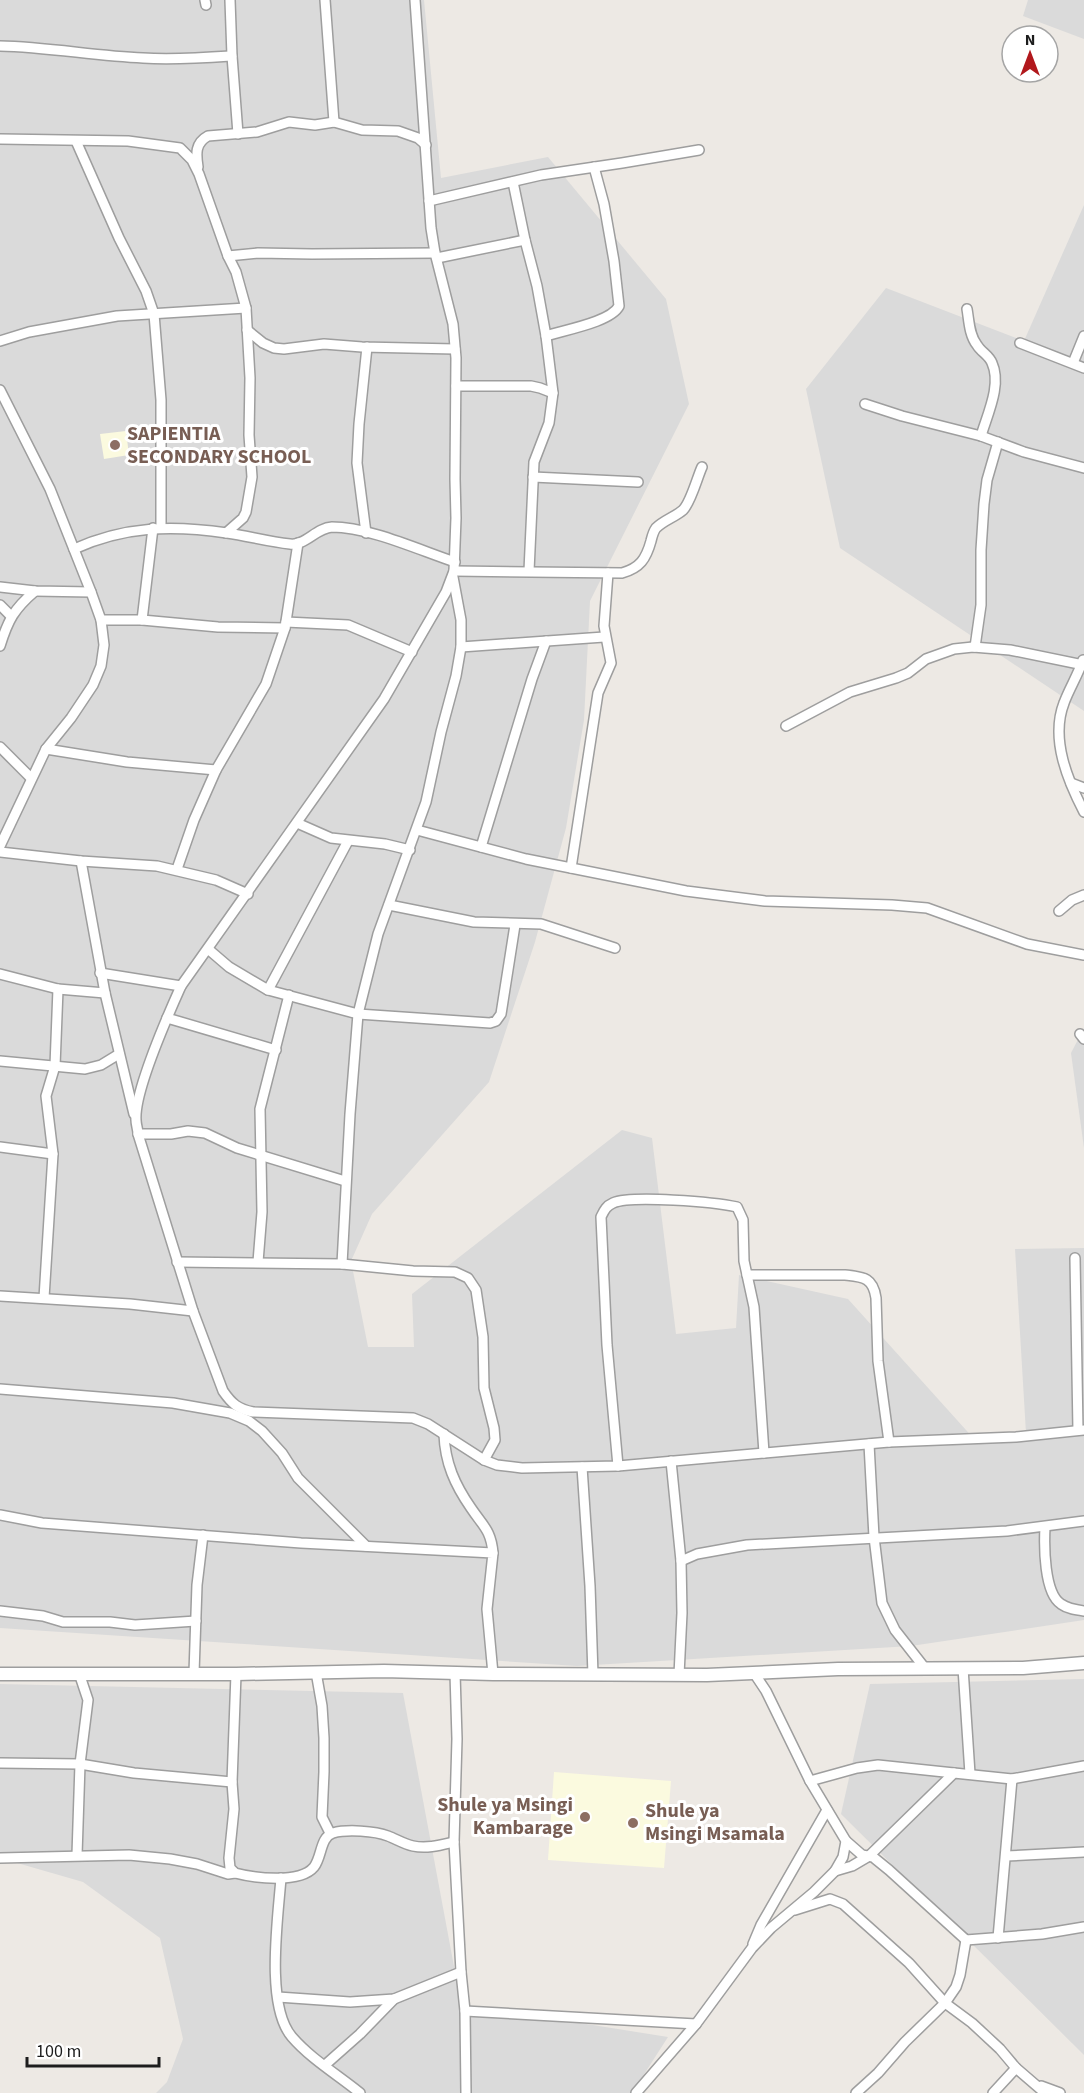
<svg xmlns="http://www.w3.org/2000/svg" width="1084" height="2093" viewBox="0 0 1084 2093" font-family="'Source Sans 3',sans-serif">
  <rect width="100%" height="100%" fill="#ede9e4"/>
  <!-- residential -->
  <g fill="#dadada">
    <path d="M0,0h424l17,178 107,-21 118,142 23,105 -99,197 -6,119 -18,108 -31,114 -46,140 -117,132 -21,47 17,86h46l-2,-53 210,-164 30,8 24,196 60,-6 3,-53 109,24 127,141 51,-7 -11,-184 69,-1v372l-173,26 -334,20 -577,-38z"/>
    <path d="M1028,0h56v39l-61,-23z"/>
    <path d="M1084,205v506l-244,-163 -34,-159 80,-101 138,53z"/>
    <path d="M1084,1028v120l-13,-95z"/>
    <path d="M1084,1679v376l-243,-241 29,-130z"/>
    <path d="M0,1684l403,9 58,311 207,33 -36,56h-476l11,-11 16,-43 -23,-101 -77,-56 -83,-24z"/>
  </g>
  <!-- education -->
  <g fill="#fbfadf">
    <path d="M126,431l3,24 -25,4 -4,-25z"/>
    <path d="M554,1772l117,9 -7,87 -116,-8z"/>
  </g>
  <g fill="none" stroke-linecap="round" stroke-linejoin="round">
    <!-- minor casing -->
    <g stroke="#9e9e9e" stroke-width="12">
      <g id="minor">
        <path d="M205,0l1,5"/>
        <path d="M230,0l2,56 6,78"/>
        <path d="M325,0l9,122"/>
        <path d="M415,0l16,228 4,25 18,71 3,34 -1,121 1,39 -2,53 -8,21 -62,107 -203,287c-13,29 -47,105 -45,134 0,5 2,9 2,14l55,177 30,80c9,13 15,18 30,21l160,6 15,6 56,36 13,5 25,3 96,-2 271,-24 127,-5 68,-7"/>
        <path d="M0,46c48,1 95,10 143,12 30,2 59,0 89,-2"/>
        <path d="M0,139l128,2 52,7 12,12 7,14 29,82 8,16 10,36 4,70 -1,57 3,42 -6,35 -3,6 -17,15"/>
        <path d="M76,141l43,97 27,53 8,23 7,86v127"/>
        <path d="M198,167c-2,-13 -3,-24 10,-31l49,-4 32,-10 26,3 19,-3 28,8 36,1 20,7 8,7"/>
        <path d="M513,182l12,58 12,46 9,50 7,57 -4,30 -15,39 -5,109"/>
        <path d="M429,201l112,-26 81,-12 77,-13"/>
        <path d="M228,256l30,-3 54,1 123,-1"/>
        <path d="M437,258l88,-18"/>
        <path d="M967,309c2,11 2,26 10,36 4,7 12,10 15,18 10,22 -5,52 -11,73"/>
        <path d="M247,330l16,13 11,5 10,1 40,-5 38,3 93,2"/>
        <path d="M546,336c18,-6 65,-14 73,-30l-5,-45 -10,-57 -10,-37"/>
        <path d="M0,341l29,-9 88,-16 129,-8"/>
        <path d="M1020,343l64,25"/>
        <path d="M1073,363l11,-27"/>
        <path d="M456,386h75l9,2 13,5"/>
        <path d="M0,390l50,99 41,103 10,28 3,25 -3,21 -8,19 -22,33 -25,31 -46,97"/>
        <path d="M865,404l37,12 79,20 43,16 60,16"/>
        <path d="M533,477l105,5"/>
        <path d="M366,533l-9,-70 2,-39 8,-77"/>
        <path d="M74,549c51,-23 98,-24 153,-16 21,3 42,9 63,11 15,2 26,-16 42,-17 37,0 87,23 123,35"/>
        <path d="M454,571l168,2c18,-5 24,-14 29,-32 1,-4 2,-9 5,-13 8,-8 19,-11 27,-18 8,-8 14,-32 19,-43"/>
        <path d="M0,587l35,4 56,1"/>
        <path d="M0,605l11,11"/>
        <path d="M101,620h41l76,7 67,1"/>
        <path d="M142,620l11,-92"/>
        <path d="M286,622l62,3 64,27"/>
        <path d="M0,646c8,-26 14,-37 35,-55"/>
        <path d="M461,647l143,-10"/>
        <path d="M975,647l6,-42v-55l3,-46 3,-24 11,-38"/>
        <path d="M1083,660c-5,15 -14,29 -19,43 -14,36 4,78 20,109"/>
        <path d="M786,726l64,-34 46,-14 12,-5 18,-14 28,-10 19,-2 37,3 74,15"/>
        <path d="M0,747l31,31"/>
        <path d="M46,749l81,13 89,8"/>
        <path d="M1071,783l13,5"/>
        <path d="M297,823l34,15 54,6 25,6"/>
        <path d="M417,830l109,29 160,32 79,10 127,4 35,3 100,36 57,11"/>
        <path d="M481,847l51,-168 14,-38"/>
        <path d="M0,852l81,9 76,5 59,14 32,14"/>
        <path d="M81,861l24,132 29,121"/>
        <path d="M571,868l27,-175 13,-30 -7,-37 4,-53"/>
        <path d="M177,869l17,-49 22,-50 50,-86 19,-56 13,-85"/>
        <path d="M389,905l85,17 67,2 74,24"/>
        <path d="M1059,911l13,-11 12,-5"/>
        <path d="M208,949l21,18 39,23 90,24 132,9 6,-2 5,-7 14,-89"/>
        <path d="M100,973l81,13"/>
        <path d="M0,974l58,15 47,4"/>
        <path d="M268,990l80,-149"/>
        <path d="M167,1018l109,32"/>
        <path d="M1080,1034l4,5"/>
        <path d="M0,1061l85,8 16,-4 18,-11"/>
        <path d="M138,1134h33l17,-3 17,2 32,15 108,33"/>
        <path d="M0,1147l53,7"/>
        <path d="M1075,1258l3,172"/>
        <path d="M177,1262l165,2 8,-150 8,-100 20,-80 48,-132 15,-70 15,-56 5,-29v-27l-8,-43"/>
        <path d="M258,1262l4,-50 -2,-103 29,-114"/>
        <path d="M342,1264l71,7 42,1 13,6 8,12 7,47 1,51 10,40 1,12 -11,20"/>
        <path d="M747,1275h98c18,2 28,2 31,23l2,63 11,81"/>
        <path d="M0,1296l130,8 63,7"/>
        <path d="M44,1298l9,-144 -7,-58 9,-30 3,-77"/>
        <path d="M0,1389l173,14 57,10 19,8 13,10 20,22 16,25 68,68"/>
        <path d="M444,1434c1,29 11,51 27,74 12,18 20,22 22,45"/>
        <path d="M869,1444l5,93 8,66 13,27 29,37"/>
        <path d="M671,1461l10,100 1,52 -3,62"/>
        <path d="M618,1466l-11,-121 -6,-128c3,-6 5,-11 12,-14 18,-8 102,-1 124,4l6,13 1,41 10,46 10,146"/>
        <path d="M582,1467l8,119 3,89"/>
        <path d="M0,1515l42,8 259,20 192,10 -6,56 6,65"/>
        <path d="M1045,1527c-1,19 -1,66 16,77 7,5 15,6 23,7"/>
        <path d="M681,1561l16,-7 50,-9 260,-14 77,-10"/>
        <path d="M0,1611l43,5 20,6h47l25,3 61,-4"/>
        <path d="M963,1668l7,106"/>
        <path d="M316,1672l6,34 2,32v34l-2,45 8,16"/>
        <path d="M194,1673l3,-88 6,-50"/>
        <path d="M455,1673l2,66 -3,103 7,130 4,39 1,82"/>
        <path d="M236,1674l-4,108 2,27 -5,49 1,10 5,5c19,5 65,11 79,-6 8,-10 6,-30 19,-34 14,-4 42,-2 55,3 8,3 16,8 25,10 14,3 28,-1 41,-4"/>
        <path d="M0,1763l80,1 54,9 98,9"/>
        <path d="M810,1781l47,-13 21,-3 76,8"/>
        <path d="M846,1841l16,14 11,2 16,13 77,70 76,-6 42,-7"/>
        <path d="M77,1855l3,-91 8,-64 -9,-27"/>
        <path d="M1006,1856l78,-4"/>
        <path d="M0,1858l129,-3 41,4 27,5 31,10 7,-1"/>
        <path d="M835,1871l17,-5 17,-10 85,-83 58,6 72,-13"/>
        <path d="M281,1878c-3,40 -16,128 11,159 19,22 46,38 68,56"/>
        <path d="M795,1910l35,-11 13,5 66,59 36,40 27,20 28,26 16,19 29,25"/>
        <path d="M998,1938l14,-159"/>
        <path d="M753,1944l8,-19 66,-115"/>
        <path d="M278,1997l72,5 44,-3 67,-27"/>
        <path d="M465,2011l231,13"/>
        <path d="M325,2065l35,-31 34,-35"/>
        <path d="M1041,2086l19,7"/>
        <path d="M636,2093l60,-69 56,-76 19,-20 43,-36 21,-21 8,-14 3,-16 -36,-60 -44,-90 -12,-18"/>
        <path d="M856,2093l22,-20 27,-31 40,-39 11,-16 4,-12 6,-35"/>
        <path d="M993,2093l23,-25"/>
      </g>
    </g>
    <!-- tertiary casing -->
    <g stroke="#9e9e9e" stroke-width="15">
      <path id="tertiary" d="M0,1674h236l148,-3 109,3 214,1 131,-6 185,-1 61,-5"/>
    </g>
    <!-- minor -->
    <use href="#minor" stroke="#fff" stroke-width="9"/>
    <!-- tertiary -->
    <use href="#tertiary" stroke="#fff" stroke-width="12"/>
  </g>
  <!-- markers -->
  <g fill="#8d6e63" stroke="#fff" stroke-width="2">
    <circle cx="115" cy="445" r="6"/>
    <circle cx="585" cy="1817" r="6"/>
    <circle cx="633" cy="1823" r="6"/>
  </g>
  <g text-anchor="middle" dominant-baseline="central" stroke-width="6" stroke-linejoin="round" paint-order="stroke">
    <!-- education labels -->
    <g font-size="20" font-weight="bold" fill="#785e54" stroke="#fff" text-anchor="start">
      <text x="127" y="434">SAPIENTIA<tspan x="127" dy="23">SECONDARY SCHOOL</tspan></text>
      <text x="573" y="1805" text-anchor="end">Shule ya Msingi<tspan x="573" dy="23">Kambarage</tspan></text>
      <text x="645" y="1811">Shule ya<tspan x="645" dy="23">Msingi Msamala</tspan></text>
    </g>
  </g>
  <!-- north arrow -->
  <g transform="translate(1030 54)"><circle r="28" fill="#ffffff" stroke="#a5a5a5" stroke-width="1.5"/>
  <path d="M0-4.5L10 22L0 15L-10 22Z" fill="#b1181c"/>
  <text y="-9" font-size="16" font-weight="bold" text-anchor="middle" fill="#1d1d1d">N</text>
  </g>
  <!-- scale -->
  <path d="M27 2057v9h132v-9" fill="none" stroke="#1d1d1d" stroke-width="3"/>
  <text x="36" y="2057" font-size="18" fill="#1d1d1d" stroke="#ffffff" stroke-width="4.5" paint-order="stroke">100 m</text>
</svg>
